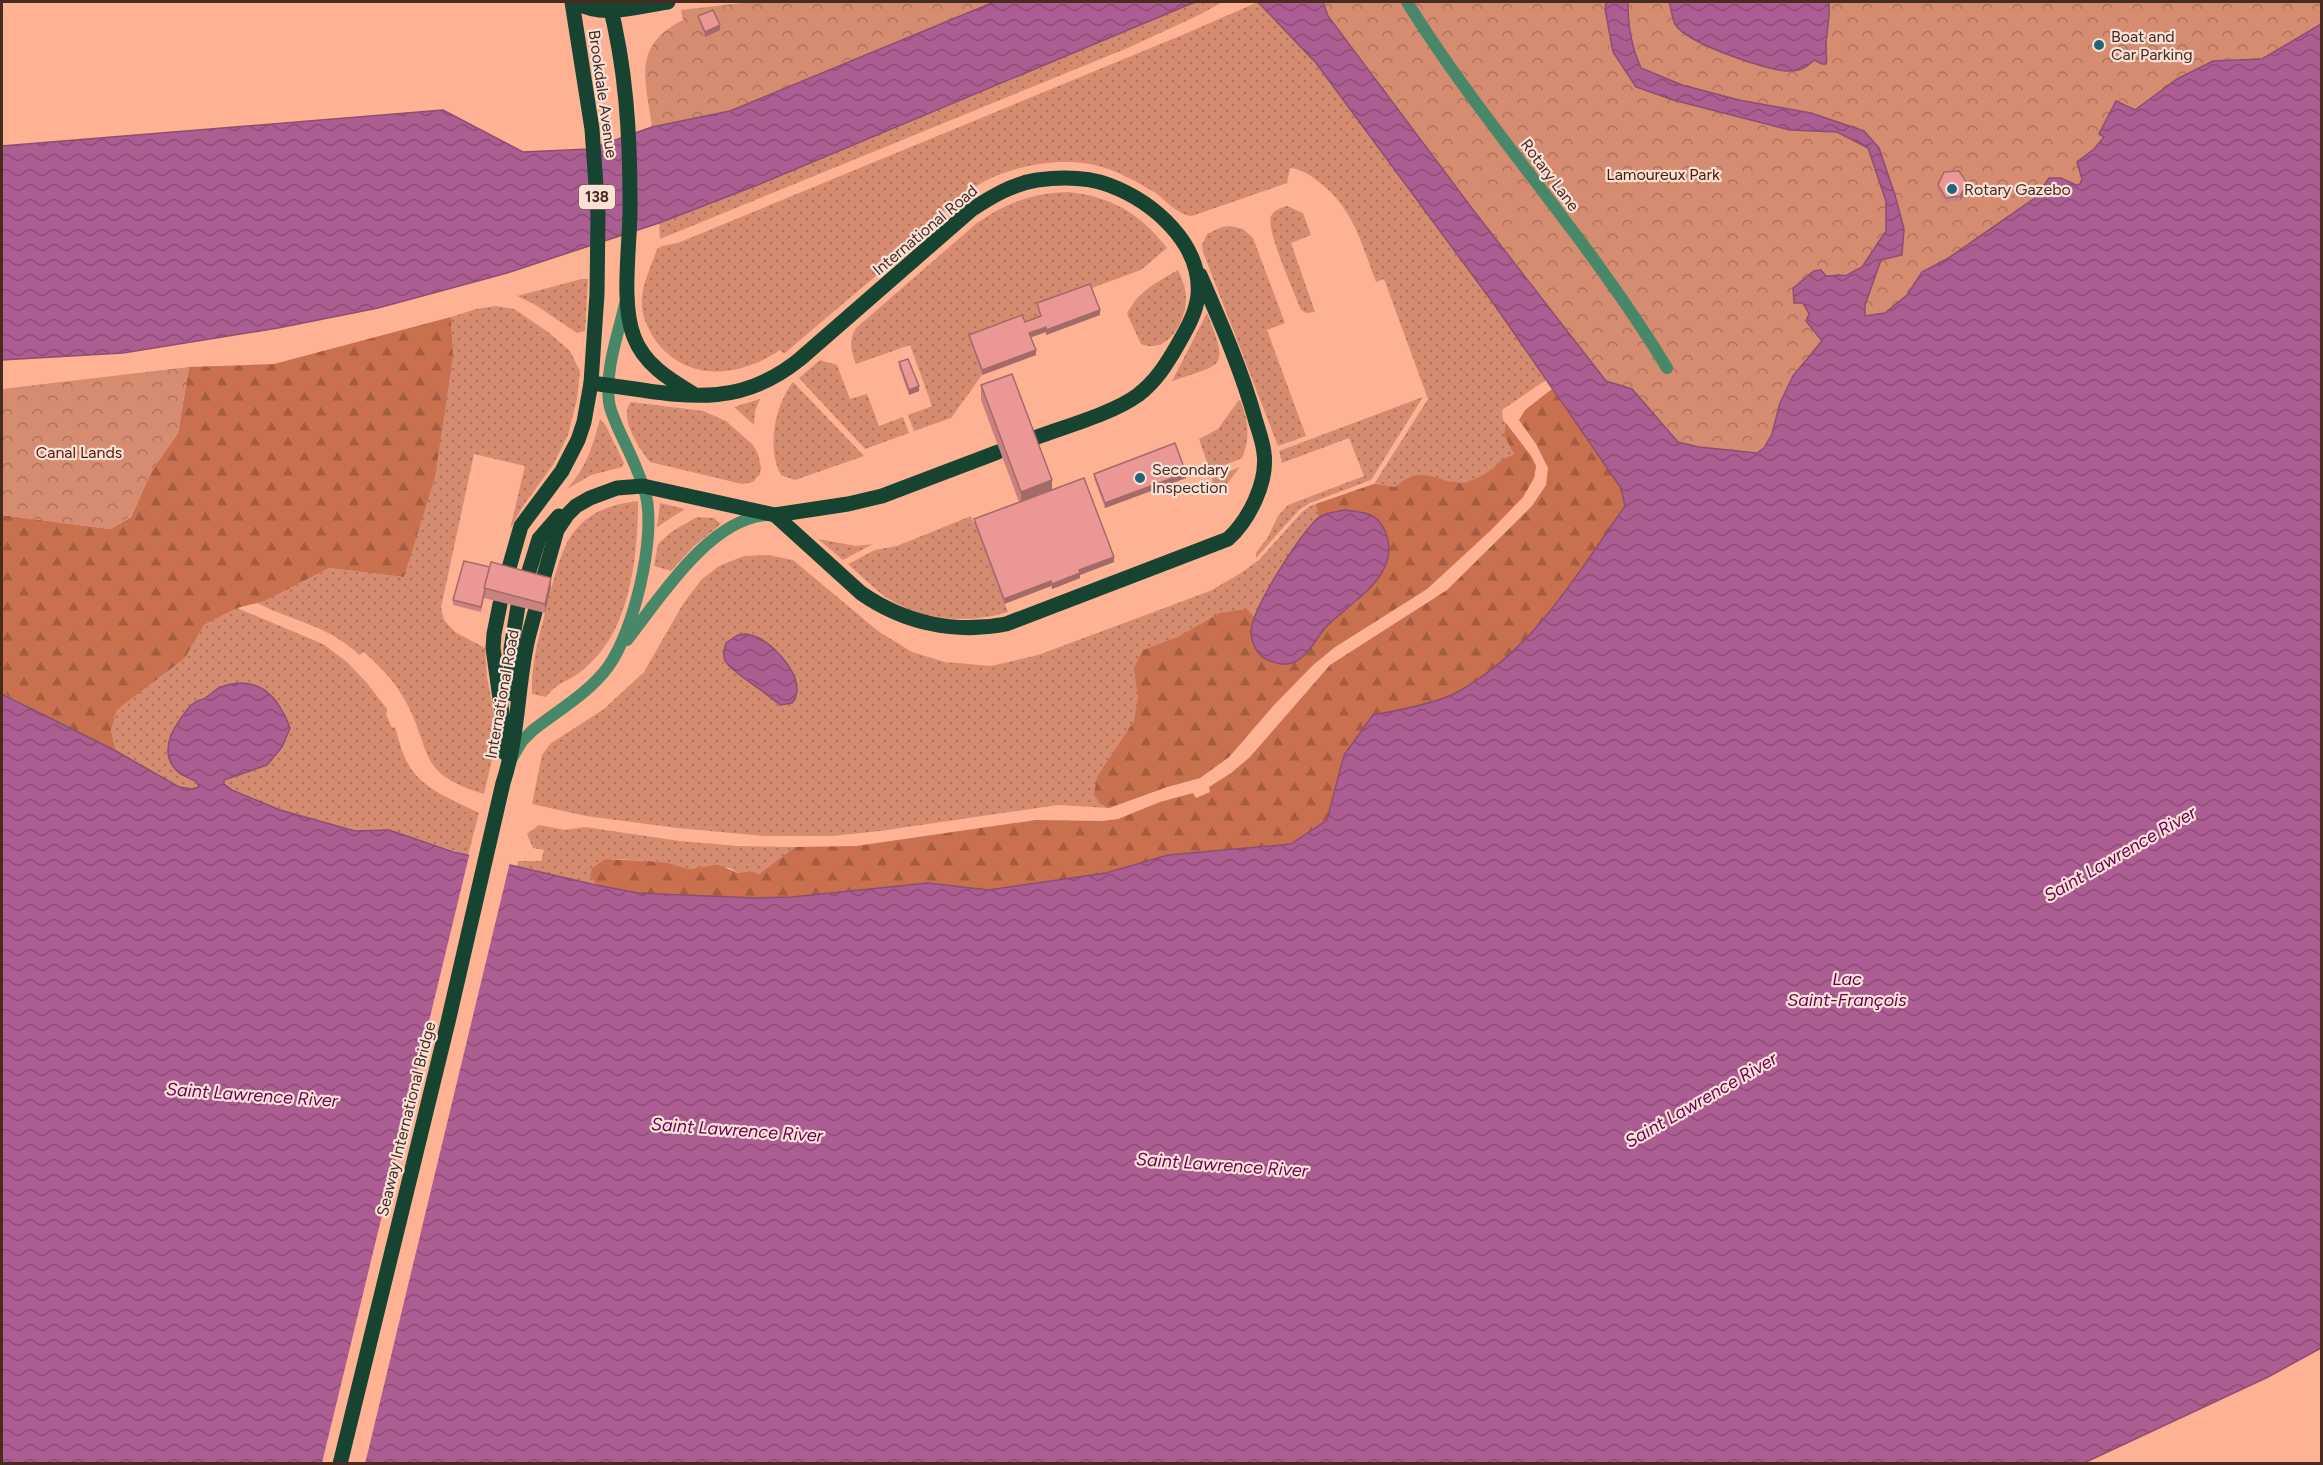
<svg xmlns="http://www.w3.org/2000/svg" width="2323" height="1465" viewBox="0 0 2323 1465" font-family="Figtree,sans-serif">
  <defs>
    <pattern id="grass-dots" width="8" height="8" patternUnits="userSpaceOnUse" patternTransform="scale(1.5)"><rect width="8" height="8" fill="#d68c70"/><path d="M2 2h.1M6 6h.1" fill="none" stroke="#b0735b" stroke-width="1.8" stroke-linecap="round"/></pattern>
    <pattern id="forest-firs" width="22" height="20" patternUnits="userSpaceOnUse" patternTransform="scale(1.5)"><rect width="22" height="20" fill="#c9704e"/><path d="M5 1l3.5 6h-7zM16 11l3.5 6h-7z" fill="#a55c40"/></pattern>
    <pattern id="park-crowns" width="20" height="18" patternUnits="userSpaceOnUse" patternTransform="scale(1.5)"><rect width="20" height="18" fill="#d68c70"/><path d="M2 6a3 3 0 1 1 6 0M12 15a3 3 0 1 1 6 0" fill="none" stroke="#b0735b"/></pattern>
    <pattern id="water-waves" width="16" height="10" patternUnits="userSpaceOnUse" patternTransform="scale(1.5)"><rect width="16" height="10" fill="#ac5d92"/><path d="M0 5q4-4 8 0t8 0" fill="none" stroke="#8e4d77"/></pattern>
  </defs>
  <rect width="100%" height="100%" fill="#ffb194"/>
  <!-- grass -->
  <g fill="url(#grass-dots)">
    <path d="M1195,2h27l-21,12 -71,33 -470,192 -1,-16 101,-39z"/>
    <path d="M1258,2l58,61 180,244 50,73 -44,30 1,10 28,36 5,10 -2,12 -11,19 -32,33 -64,59 -92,58 -22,18 -40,41 -44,51 -29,21 -33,9 -58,21 -51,-3 -178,26 -48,5h-67l-88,-8 -91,-12 -54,-12 10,-49 8,-11 54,-35 40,-37 39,-68 18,-24 18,-14 25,-10 24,-1 25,5 85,71 34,21 33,10 46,4 47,-11 172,-64 31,-18 18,-13 43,-48 8,-6 64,-22 54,-85 -44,-120 -8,3c-15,-39 -22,-73 -57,-100 -9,-7 -18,-13 -29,-14l-3,15 -95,33c-15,-1 -26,-16 -38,-24 -22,-13 -45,-26 -71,-29 -33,-4 -70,4 -98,18 -30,16 -58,49 -83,72 -39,35 -79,67 -118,101l-4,-4c-39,27 -93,33 -124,-9 -7,-10 -13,-22 -14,-34 -2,-20 9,-39 15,-58l5,-3 16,-3 509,-210z"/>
    <path d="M1068,192c43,4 73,22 99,56l-26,22 -104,38 4,13 -72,19 13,35 -31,43 -37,13 -6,-16 24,-9 -22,-61 -54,19c-5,-12 -8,-24 0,-36l121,-105c29,-20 55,-30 91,-31z"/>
    <path d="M1287,206l16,7 8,22 -20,8 24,69 -9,1 -5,-3c-6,-16 -36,-82 -30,-94 3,-6 10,-8 16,-10z"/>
    <path d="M1230,226l13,3 10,9 32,85 -18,7 39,106 -28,10 -75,-194 -1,-7 5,-11 15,-7z"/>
    <path d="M1178,270c4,9 8,18 8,28 0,23 -18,57 -45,46l-14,-30c11,-23 30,-32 51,-44z"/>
    <path d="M582,279h6l-3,52 -8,2 -43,-29 -17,-8z"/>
    <path d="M496,306l18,3 34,23 22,19 10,20 -3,28 -9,36 -15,30 -30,41 -13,23 15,-63 -51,-12 -33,154 3,12 11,12 30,16 2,29 11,57 -14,60c-71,-21 -50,-45 -81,-97 -10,-18 -24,-31 -39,-45l-5,3c-29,-29 -67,-34 -102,-52l8,-2 64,-33 75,9 49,-221 -2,-39 25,-8z"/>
    <path d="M1207,313c22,56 18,50 -35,68z"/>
    <path d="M820,360l17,5 13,34 17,-5 12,32 24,-9 6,16 -44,16 -66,-71z"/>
    <path d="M793,382l71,74 -69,24 -14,-5c-15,-27 -6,-70 12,-93z"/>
    <path d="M1423,397l-52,83 -61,23 -11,7 -43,48v-5l12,-16 10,-21 10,-11 76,-29 -15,-38 -67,25 -3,-12z"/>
    <path d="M760,399l-5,12 -1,14 -20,-18z"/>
    <path d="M1240,400c8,18 11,39 2,58l-32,13 -11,-32 19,-10 20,-28z"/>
    <path d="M631,402l72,9 23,10 27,24 5,9 3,14 -1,6 -7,8 -11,2 -92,-22c-11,-13 -32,-46 -19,-60z"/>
    <path d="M600,419l6,7 18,37 -2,4 -31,8 -24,14c19,-21 26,-43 33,-70z"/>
    <path d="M1240,467l-15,19 -11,8 -2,-16z"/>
    <path d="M638,501c0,48 -6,114 -39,153 -6,6 -13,14 -20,19 -14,10 -21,9 -33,24l-14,-3c-1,-29 6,-54 13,-81 16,-60 20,-104 93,-112z"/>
    <path d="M660,503l25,6 -28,18z"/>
    <path d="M971,516l37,96c-42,13 -94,8 -129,-20 -11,-9 -21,-19 -31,-28l27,-14 22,-4z"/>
    <path d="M697,517l17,1 7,6 -27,22 -23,25 -17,-5 4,-22 13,-12z"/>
    <path d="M818,539l38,7 17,-2 -30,16z"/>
    <path d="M237,608l86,36 24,18 20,21 20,26 -1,5 6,14 3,-1c4,13 7,28 15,40 14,23 46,34 69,46l-11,42 -79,-25 -34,1 -75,-21 -55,-24 -1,-6 19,-8 47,-43 -7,-20 -13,-16 -53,-4 -20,12 -22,67 10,10 11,3 3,6c-18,10 -66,-26 -83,-36l-5,-21 6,-20 68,-52 19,-33z"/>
    <path d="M539,825l26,5 20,-3 95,14 58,5 57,1 -36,27 -9,-3 -12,2 -8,-5 -22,-1 -19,2 -24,-7 -49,-3h-11l-13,9 -2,6 6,11 -79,-18 1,-6h23l3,-11 -11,-2 -6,-14z"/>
  </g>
  <!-- forest -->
  <g fill="url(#forest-firs)">
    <path d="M451,317l2,39 -18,121 -31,100 -75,-9 -64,33 -28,7 -33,17 -19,33 -68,52 -6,20 5,21 -114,-58v-178l108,14 21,-12 21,-47 26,-37 11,-66 85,-3z"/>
    <path d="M1552,389l69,99 4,18c-46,67 -91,143 -164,184 -20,12 -65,21 -88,25l-29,40 -17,65 -36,24 -123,11 -62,18 -118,17 -60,-7 -136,14 -36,1 -118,-5 -42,-8 -6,-10 2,-7 13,-9 60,3 24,7 29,-4 20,8 12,-2 9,3 36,-27 61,-1 180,-26 66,1 16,-2 42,-17 33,-9 3,5 14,-6 -1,-5 22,-14 19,-16 80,-92 117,-75 85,-84 14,-21 2,-17 -12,-24 -17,-24 6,-10z"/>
    <path d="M1506,423l25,33 5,10 -2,12 -11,19 -32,33 -64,59 -92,58 -22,18 -40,41 -44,51 -29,21 -33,9 -58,21 -10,-5 -5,-9 3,-17 37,-56 4,-23 -4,-30 9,-18 35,-13 42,-24 27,-4 7,8 -4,17 20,27c33,7 36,-11 55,-32 9,-11 21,-19 32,-27l-13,-92 -25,7 -3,-13 58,-20 21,3c29,-24 38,-5 67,-4 6,0 24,-9 29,-13 4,-3 7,-8 11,-10 4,-3 8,-2 12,-6l-10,-19z"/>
  </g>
  <!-- park -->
  <g fill="url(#park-crowns)">
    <path d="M750,2h244l-264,109 -78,16c-6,-47 -21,-81 31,-107l-2,-10z"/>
    <path d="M1323,2h998l1,22 -60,35 -49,2 -36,18 -42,31 -19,-9 -16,33 4,2 -10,13 -17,13 5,17 -1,5 -5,1 -15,-7h-12l-14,20 -88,61 -25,13 -15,23 -22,18 -20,3v-11l16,-45 -11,-4c-12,18 -23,19 -44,20l-5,-6 -7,1 -14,30 3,2 6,11 -2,7 15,20 -29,35 -13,27 -8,31 -8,14 -7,5 -58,-6 -21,-5 -46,-53 -26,-8 -132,-170 -146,-195z"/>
    <path d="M189,367l-11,66 -26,37 -21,46 -21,13 -108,-14v-126z"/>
  </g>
  <!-- water -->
  <g fill="url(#water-waves)" stroke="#8e4e6f" stroke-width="1.5">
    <path d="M994,2h201l-435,182 -101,39 -152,50 -129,35 -100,20 -155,25 -121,7v-214l441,-36 80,42 67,-3 62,-22 78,-16z"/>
    <path d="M1258,2h65l5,14 146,195 132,170 26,8 46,53 21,5 58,6 7,-5 8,-14 8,-31 13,-27 29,-35 -16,-20 3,-7 -6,-11h-9l-1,-15 21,-17 7,-1 5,6 21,-1 15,-8 24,-36v-30l-18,-53 -31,-16 -47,-2 -117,-30 -37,-13 -23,-35 -8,-43 1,-7h22c0,24 3,43 13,66l41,17 57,15 72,13 53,18 15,17 16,47 9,34 -2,26 -21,5 -16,45v11l20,-3 22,-18 15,-23 25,-13 88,-61 14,-20h12l15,7 4,-1 2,-5 -5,-17 17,-13 10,-12 -5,-3 17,-33 19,9 42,-31 36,-18 49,-2 59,-35v1324l-53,29 -184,86h-2082v-769l114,57 63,36 13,2 7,-2 -3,-6c-32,-10 -35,-34 -17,-60 4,-6 9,-14 15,-18 4,-3 8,-3 12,-6 5,-3 10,-8 15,-10 37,-14 58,10 69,41l-8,19 -15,18 -43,15v4l8,6 48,20 75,21 34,-1 65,22 142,33 42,8 118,5 36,-1 136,-14 60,7 118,-17 62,-18 123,-11 36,-24 17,-65 29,-40c23,-4 69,-13 88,-25 73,-41 117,-117 164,-184l-4,-18 -125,-181 -180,-244z"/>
    <path d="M1669,2h160c1,15 -2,28 -3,43 -1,7 2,12 0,19h-4l-8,-4c-7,7 -13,11 -24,11 -21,1 -104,-28 -115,-47 -3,-6 -4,-16 -6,-22z"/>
    <path d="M1344,510c19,2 33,2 41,21 19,45 -36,71 -60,97 -10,12 -21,36 -39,36 -7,1 -16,-3 -22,-6 -7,-4 -12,-15 -13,-23 -3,-21 50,-103 67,-117 6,-5 19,-6 26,-8z"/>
    <path d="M746,634c4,1 9,2 13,4 18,9 50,44 33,65l-12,2c-11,-11 -50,-34 -54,-43 -4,-6 -2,-12 0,-19l12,-8z"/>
  </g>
  <!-- pier -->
  <path fill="#ffb194" d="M470,852l40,10 -145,602 -43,-1z"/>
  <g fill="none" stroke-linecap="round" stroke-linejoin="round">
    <!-- minor -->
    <g stroke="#488869" stroke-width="12">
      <path d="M1407,2c79,127 183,238 260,366"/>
      <path d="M627,640c33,-42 82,-121 140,-125"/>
      <path d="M512,758l10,-17 10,-10c25,-20 57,-38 76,-64 26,-36 48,-129 38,-171 -6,-24 -18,-46 -28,-68 -3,-8 -8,-17 -9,-26 -4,-33 9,-67 16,-98"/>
    </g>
    <!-- primary -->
    <g stroke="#164430" stroke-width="15">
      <path d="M575,2c29,17 61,4 93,0"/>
      <path d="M609,2c17,65 21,132 21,199 1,40 -10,101 4,136 10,27 35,42 58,56"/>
      <path d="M591,383c80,9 140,32 209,-24l171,-149c20,-13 41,-26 66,-30 23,-3 50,-3 72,5 45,17 93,59 89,110 -2,19 -12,35 -21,51 -11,19 -21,35 -39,49 -26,19 -75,32 -106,44"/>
      <path d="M775,515l86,78c43,30 94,41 145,31l222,-85c21,-19 40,-57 36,-86 -1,-11 -5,-21 -8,-31 -14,-51 -35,-99 -56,-147"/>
      <path d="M507,575l14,-49 41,-55 16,-31 6,-18 7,-39 6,-89 1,-80 -6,-85 -20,-127"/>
      <path d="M526,581l13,-42 20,-23"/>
      <path d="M542,583l15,-53 10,-15 9,-9 14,-8 27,-10 26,-2 132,29 73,-11 34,-8 116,-44"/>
      <path d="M500,604l-6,30 -1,14 12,87v18"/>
      <path d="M512,694l-1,-45 7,-43"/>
      <path d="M340,1464l108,-442 55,-239c15,-45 14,-90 23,-135 2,-12 6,-24 9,-36"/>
    </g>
  </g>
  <!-- wall -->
  <g fill="#c98280">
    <path d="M698,16l22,14 -15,7 -7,-16z"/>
    <path d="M1938,185l29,3 -7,13 -14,2 -8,-13z"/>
    <path d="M1037,303l63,12 -54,20v-3l-15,5 5,18 -54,20 -13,-35v-5l56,-13 15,-5 -3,-9z"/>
    <path d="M899,362l20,29 -10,4 -10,-28z"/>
    <path d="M981,385l71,105 62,72 -34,13v3l-28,11 -1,-3 -47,18 -30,-80v-5l45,-17 -38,-102z"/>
    <path d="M1094,474l92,4 -81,30 -11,-30z"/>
    <path d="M464,561l87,26 -6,26 -61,-15 -3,14 -28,-7v-5z"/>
  </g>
  <!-- shaded-wall -->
  <g fill="#a46a68">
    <path d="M720,25v5l-15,7v-5z"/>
    <path d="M1967,183v5l-7,13v-5z"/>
    <path d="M1100,310v5l-54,20v-5z"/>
    <path d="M1046,327v5l-17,6v-5z"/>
    <path d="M1036,350v5l-54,20v-5z"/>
    <path d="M919,386v5l-10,4v-5z"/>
    <path d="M1186,473v5l-81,30v-5z"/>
    <path d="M1052,480v15l-31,11v-14z"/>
    <path d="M1114,557v5l-34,13v3l-28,11v-5l27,-14z"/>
    <path d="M551,578v9l-6,26v-9z"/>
    <path d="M1051,581v5l-47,18v-5z"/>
  </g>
  <!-- building -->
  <g fill="#ea9795" stroke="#a46a68" stroke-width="1.5">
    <path d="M713,10l7,15 -15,7 -7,-16z"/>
    <path d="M1959,171l8,12 -7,13 -14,2 -8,-13 6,-13z"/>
    <path d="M1090,284l10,26 -54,20v-3l-17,6 7,17 -54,20 -13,-35 53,-20 3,7 16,-6 -4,-13z"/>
    <path d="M908,359l11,27 -10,4 -10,-28z"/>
    <path d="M1012,374l40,106 -31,12 -40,-107z"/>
    <path d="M1175,443l11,30 -81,30 -11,-29z"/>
    <path d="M1084,478l30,79 -35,13 1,3 -28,11 -1,-3 -47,18 -30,-80z"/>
    <path d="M464,561l26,6 -9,40 -28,-7z"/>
    <path d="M491,562l60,16 -6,26 -61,-16z"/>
  </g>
  <!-- markers -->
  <g fill="#236578" stroke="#fae1d8" stroke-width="2">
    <circle cx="2099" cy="45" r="6"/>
    <circle cx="1952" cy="189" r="6"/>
    <circle cx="1140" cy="478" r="6"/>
  </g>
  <g text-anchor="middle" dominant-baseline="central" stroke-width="4.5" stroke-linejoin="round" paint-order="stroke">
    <!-- shield labels -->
    <rect fill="#fae1d8" stroke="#7e6156" stroke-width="1.5" x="579" y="185" width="36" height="24" rx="4.5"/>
    <g font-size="15" font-weight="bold" fill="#492a1e">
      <text x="597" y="197">138</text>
    </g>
    <!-- poi labels -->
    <g font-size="16" fill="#492a1e" stroke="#fae1d8" text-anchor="start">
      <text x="2111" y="36">Boat and<tspan x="2111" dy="18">Car Parking</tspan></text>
      <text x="1964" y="189">Rotary Gazebo</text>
      <text x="1152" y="469">Secondary<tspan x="1152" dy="18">Inspection</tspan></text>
    </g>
    <!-- street labels -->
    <g font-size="16" fill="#492a1e" stroke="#fae1d8">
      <text transform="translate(603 94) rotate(82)">Brookdale Avenue</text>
      <text transform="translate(1550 175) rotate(53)">Rotary Lane</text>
      <text transform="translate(925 230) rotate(-40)">International Road</text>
      <text transform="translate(502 694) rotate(-80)">International Road</text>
      <text transform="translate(406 1119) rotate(-76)">Seaway International Bridge</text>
    </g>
    <!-- park labels -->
    <g font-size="16" fill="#511800" stroke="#fae1d8">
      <text x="1663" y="174">Lamoureux Park</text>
      <text x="79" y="452">Canal Lands</text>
    </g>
    <!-- water labels -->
    <g font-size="18" font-style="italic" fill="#680050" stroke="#fae1d8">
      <text transform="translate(2120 854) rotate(-30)">Saint Lawrence River</text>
      <text x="1847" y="979">Lac<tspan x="1847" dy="21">Saint-François</tspan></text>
      <text transform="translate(252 1095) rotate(4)">Saint Lawrence River</text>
      <text transform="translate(1701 1100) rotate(-30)">Saint Lawrence River</text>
      <text transform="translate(737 1130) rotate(4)">Saint Lawrence River</text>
      <text transform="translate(1222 1165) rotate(4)">Saint Lawrence River</text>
    </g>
  </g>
  <!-- border -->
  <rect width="2323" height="1465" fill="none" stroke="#492a1e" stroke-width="6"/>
</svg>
